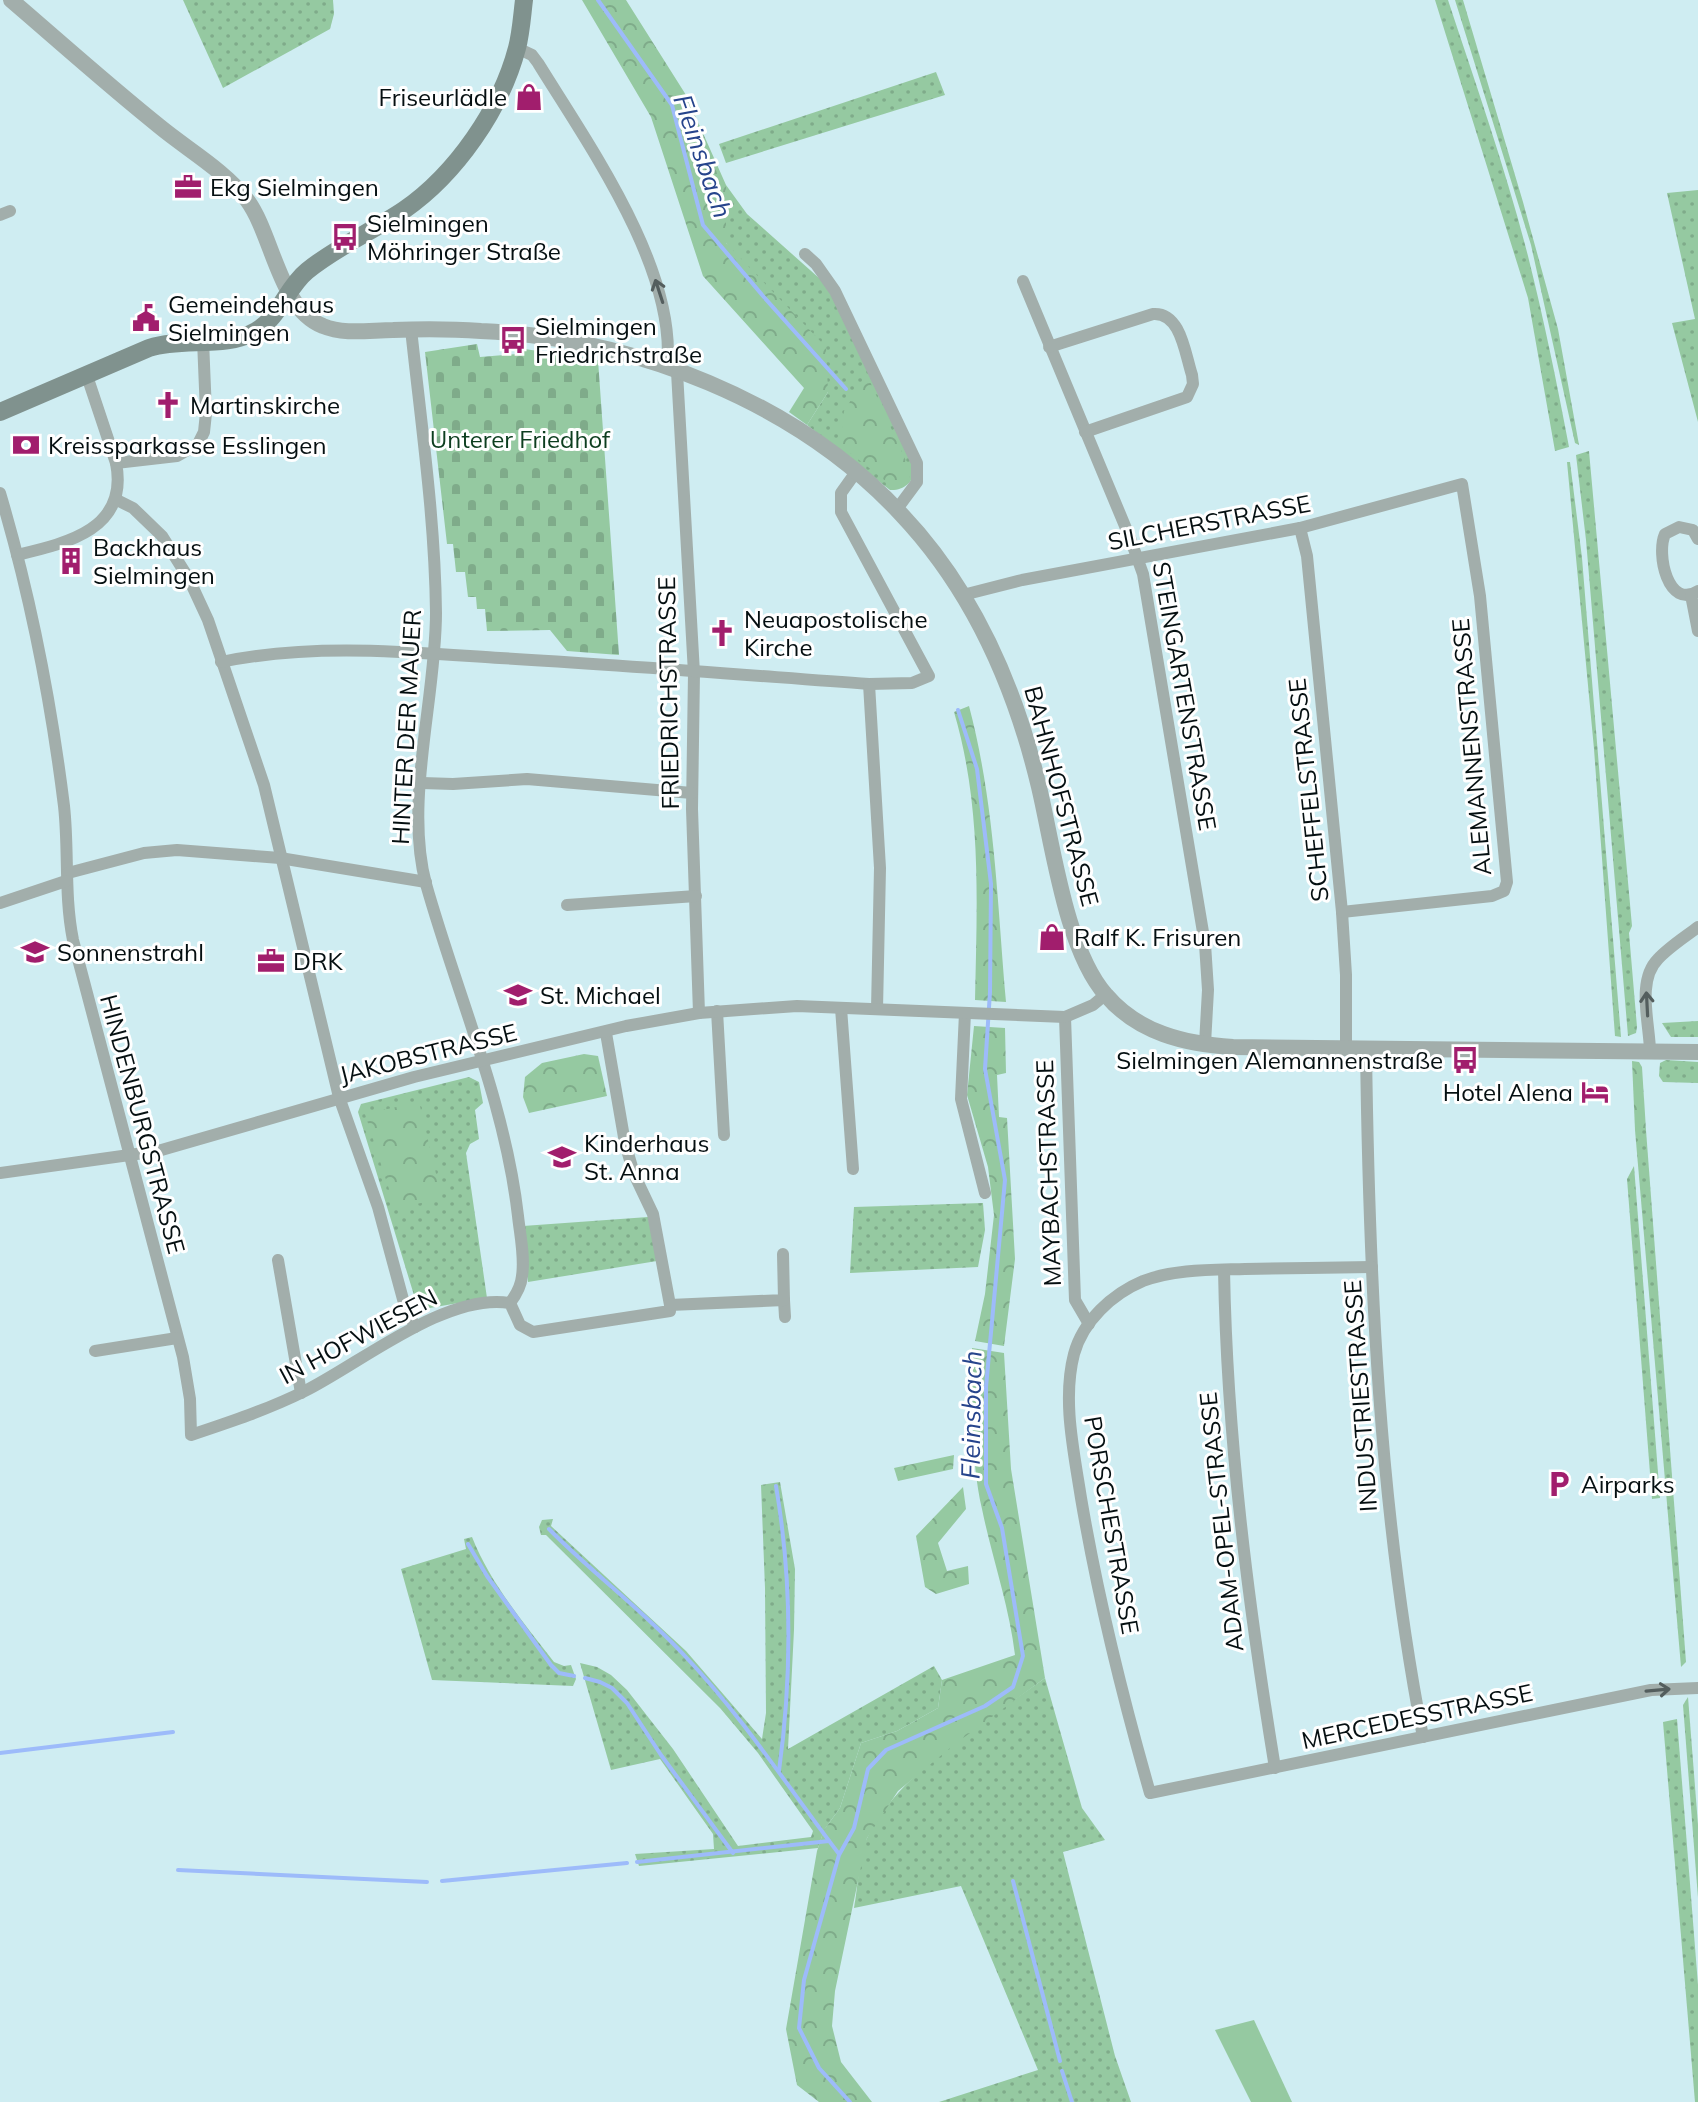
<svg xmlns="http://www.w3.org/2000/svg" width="1698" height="2102" viewBox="0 0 1698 2102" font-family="Mulish,sans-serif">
  <defs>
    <pattern id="grass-dots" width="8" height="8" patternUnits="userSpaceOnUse" patternTransform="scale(2)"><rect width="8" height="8" fill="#95c9a1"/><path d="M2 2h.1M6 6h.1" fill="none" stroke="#7fab8a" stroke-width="1.8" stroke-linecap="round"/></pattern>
    <pattern id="forest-crowns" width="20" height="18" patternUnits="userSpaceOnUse" patternTransform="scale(2)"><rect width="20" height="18" fill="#95c9a1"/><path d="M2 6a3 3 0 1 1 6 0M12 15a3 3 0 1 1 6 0" fill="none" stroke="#7fab8a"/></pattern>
    <pattern id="cemetery-stones" width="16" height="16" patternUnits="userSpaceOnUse" patternTransform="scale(2)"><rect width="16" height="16" fill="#95c9a1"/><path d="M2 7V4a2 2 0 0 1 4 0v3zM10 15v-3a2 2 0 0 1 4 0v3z" fill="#7fab8a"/></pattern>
  </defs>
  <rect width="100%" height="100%" fill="#cfedf2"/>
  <!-- grass -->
  <g fill="url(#grass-dots)">
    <path d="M183,0h150l1,14 -4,15 -107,59z"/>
    <path d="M1435,0h13c28,85 58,170 80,256 16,64 29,127 41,191l-14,4 -27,-153z"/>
    <path d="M1455,0h8l60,202 35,127 21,116 -4,-2 -44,-198z"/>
    <path d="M936,72l9,23 -219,68 -7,-19z"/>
    <path d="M726,185l21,29 81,72 87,183c-1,13 -12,22 -25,21l-83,-65 21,-33 -102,-149z"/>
    <path d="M1698,190v232l-26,-99 23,-4 -28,-126z"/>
    <path d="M1589,451l43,475 -3,7 8,94 -1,6 -8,3 -42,-496 -10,-85z"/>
    <path d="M1567,462h3l12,96 39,479 -6,-1 -21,-287z"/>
    <path d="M1698,1021v16h-27l-9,-14z"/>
    <path d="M1666,1060l32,2v21l-35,-1 -4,-6 1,-13z"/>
    <path d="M469,1077l10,5 4,21 -8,7 4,29 -9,5 -4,9 21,145 -63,11 -7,-4 -59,-193 3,-8z"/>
    <path d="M1635,1130h11l40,532 -5,5z"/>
    <path d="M1634,1166l26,332 -8,1 -25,-320z"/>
    <path d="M983,1203l2,27 -7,37 -128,6 4,-66z"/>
    <path d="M648,1217l9,44 -129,21 -5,-56z"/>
    <path d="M780,1482l15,87 -1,61 -6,119 146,-83 8,14 -4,28 -41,23 -36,12 -21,65 -16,22 -6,18 -179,18 -4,-12 79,-5 -1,-15 -53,-75 -49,11 -31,-107 17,4 14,8 16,15 46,59 65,97 73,-9 2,-6 -55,-78 -38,-45 -174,-173h-5l-2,-8 3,-7 11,-1 -2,7 135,125 76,88 4,-26 -1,-125 -4,-103z"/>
    <path d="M472,1537c18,46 52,86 82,125l10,4 7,-1 5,14 -3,7 -141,-6 -31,-111 65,-20 -2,-10z"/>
    <path d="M1045,1678l37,130 23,32 -42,12 52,204 16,46h-192l99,-32 -77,-184 -107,22c4,-20 5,-54 14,-72 31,-64 121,-117 177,-158z"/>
    <path d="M1688,1697l10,128v73l-15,-193z"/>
    <path d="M1677,1719l21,266v117h-3l-32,-380z"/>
  </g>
  <!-- forest -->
  <g fill="url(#forest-crowns)">
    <path d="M582,0h44l60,95 40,90v58l100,104 2,45 -21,33 -18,-13 15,-24 -101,-112 -52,-159z"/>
    <path d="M867,375l44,97 -2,8 -10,8 -7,-2 -52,-41 4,-34z"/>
    <path d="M969,706c26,99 28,194 37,296l-31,-2c2,-98 7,-193 -21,-288z"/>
    <path d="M974,1026l31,2 1,45 -9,2 2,42 8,1 8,141 -11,87 -29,-5 10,-47 9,-79 -6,-48 -21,-72z"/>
    <path d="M584,1054l14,2 9,40 -78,17 -6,-16 2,-20 17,-14z"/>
    <path d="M1632,1061l7,1 3,5 4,63h-11z"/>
    <path d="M419,1102l23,97 -47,9 -30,-94z"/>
    <path d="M972,1348l32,5 7,116 34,209 -90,66 -57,47 -31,47 -32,153 -3,35 9,36 31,40h-53l-22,-17 -11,-56 31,-178 7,-21 16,-22 21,-65 36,-12 41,-23 4,-28 73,-25c-6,-50 -23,-97 -33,-146 -12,-52 -9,-108 -10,-161z"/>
    <path d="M954,1455l-1,14 -55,12 -4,-13z"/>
    <path d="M963,1487l3,22 -28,34 9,28 21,-5 1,18 -33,10 -11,-7 -9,-51z"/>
  </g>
  <!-- cemetery -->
  <path fill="url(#cemetery-stones)" d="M477,344l3,13 37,-3 1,-6 80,12 21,295 -52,-4 -17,-21 -63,1 -2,-22h-8l-1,-12h-8l-3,-25h-9l-3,-28h-6l-22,-192z"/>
  <!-- garden -->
  <path fill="#95c9a1" d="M1254,2020l38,82h-41l-36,-72z"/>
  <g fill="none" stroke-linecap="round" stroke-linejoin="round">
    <!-- stream -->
    <g stroke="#9dbbfa" stroke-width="4">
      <path d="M598,0l74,105 31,120 60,71 83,93"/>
      <path d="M776,1486c16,94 16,190 3,285"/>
      <path d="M549,1529c43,44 94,81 135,126 58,61 104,132 155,199"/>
      <path d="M468,1544l19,32 64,89 8,8 15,3"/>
      <path d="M585,1678l15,4 12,6 15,15 34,52 72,98"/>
      <path d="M0,1753l173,-21"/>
      <path d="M637,1862l192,-21"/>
      <path d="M178,1870l249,12"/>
      <path d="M442,1881l185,-18"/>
      <path d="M1013,1881l47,180"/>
      <path d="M1062,2071l10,31"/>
      <path d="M850,2102l-31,-34 -20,-40 5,-48 35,-125 15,-27 14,-59 18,-19 99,-44 28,-19 10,-31 -21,-128 -16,-44v-97l19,-207 -20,-111 5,-77 1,-108 -14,-115 -19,-59"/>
    </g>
    <!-- minor -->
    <g stroke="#a2aeab" stroke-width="12">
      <path d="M517,48l15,7 6,8c50,81 140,207 129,305"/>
      <path d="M0,215l10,-4"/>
      <path d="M805,254l11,10 19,27 82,172v19l-20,27"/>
      <path d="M1023,281l107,257 13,36 62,370 3,46 -3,54"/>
      <path d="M411,329c10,94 24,189 25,284 0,85 -32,189 -10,271 31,110 79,218 92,332 2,19 7,41 4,60 -1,11 -6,19 -12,27"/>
      <path d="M1049,347l104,-33c28,-2 32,40 39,61l1,9 -6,13 -102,35"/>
      <path d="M677,372l17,301 -2,136 7,204"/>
      <path d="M116,463l61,-7 21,-12 6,-12 2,-19 -3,-73"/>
      <path d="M0,493c30,101 51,208 64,313 5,45 0,89 9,134l110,417 7,42 1,36c39,-13 78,-26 114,-44 56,-28 142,-99 205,-88l10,22 13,7 137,-21v-6"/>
      <path d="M117,500l16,8 29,28 27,43 19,41 56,165 75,312 39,110 26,96 11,24"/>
      <path d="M1300,528l7,28 35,356 4,63v73"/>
      <path d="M1698,539l-5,-9 -14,-3 -14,7c-9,20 3,76 33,57"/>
      <path d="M17,555c51,-12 112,-26 99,-92l-30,-90"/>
      <path d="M963,595l59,-15 278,-52 162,-44 18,112 27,286 -3,9 -12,5 -150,16"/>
      <path d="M1691,595l7,36"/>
      <path d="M221,662c91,-19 186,-10 279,-4 123,7 246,17 369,26l43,-1 17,-7 -88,-164v-19l15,-21"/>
      <path d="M869,684l11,184 -3,141"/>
      <path d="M422,783l31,1 74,-5 165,14"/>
      <path d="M68,873l76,-20 33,-3 103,8 146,24"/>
      <path d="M0,903l66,-22"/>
      <path d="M567,905l129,-9"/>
      <path d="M841,1008l12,161"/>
      <path d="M717,1011l7,124"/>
      <path d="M965,1013l-4,86 24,94"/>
      <path d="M1065,1017l10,283 14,24"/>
      <path d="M606,1033l19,110 9,31 19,40 17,91"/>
      <path d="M1366,1048c3,231 13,462 57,689"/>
      <path d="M1650,1052c0,-27 -14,-71 8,-93 11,-12 27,-22 40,-32"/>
      <path d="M0,1173l158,-22 256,-74 212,-51 73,-13 98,-7 268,11 28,-12 12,-10"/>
      <path d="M278,1260l23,133"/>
      <path d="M1372,1267c-42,1 -85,1 -127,2 -34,1 -70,0 -102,12 -31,13 -60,40 -69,73 -12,46 0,98 7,144 17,100 41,197 69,295l501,-103 47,-2"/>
      <path d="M1224,1270c3,168 24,333 51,498"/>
      <path d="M784,1300l1,17"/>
      <path d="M670,1305l114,-5 -1,-46"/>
      <path d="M95,1351l82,-13"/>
    </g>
    <!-- tertiary -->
    <path stroke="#a2aeab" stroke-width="16" d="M11,0c49,42 98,86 148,126 29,24 65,44 88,74 26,35 32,109 76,126 21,9 48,4 70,4 29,-1 59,-1 88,1 152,7 315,70 420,183 72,76 114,172 138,273 14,59 27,163 67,208 32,38 79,49 127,52l465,5"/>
    <!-- secondary -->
    <path stroke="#80928e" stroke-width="18" d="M0,412l149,-64c34,-11 76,1 107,-17 23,-13 31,-44 51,-60 29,-24 66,-40 97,-61 52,-36 97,-101 113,-162 4,-15 5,-32 7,-48"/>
  </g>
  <!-- one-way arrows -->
  <defs><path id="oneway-shaft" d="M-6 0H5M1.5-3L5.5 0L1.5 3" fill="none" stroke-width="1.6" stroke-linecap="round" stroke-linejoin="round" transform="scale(2)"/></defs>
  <g stroke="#545e5e">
    <use href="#oneway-shaft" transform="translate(659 291) rotate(-108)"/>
    <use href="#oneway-shaft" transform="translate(1647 1004) rotate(-93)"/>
    <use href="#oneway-shaft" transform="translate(1658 1690) rotate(-5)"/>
  </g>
  <!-- icons -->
  <defs>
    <g id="shop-bare" transform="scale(2.16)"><path d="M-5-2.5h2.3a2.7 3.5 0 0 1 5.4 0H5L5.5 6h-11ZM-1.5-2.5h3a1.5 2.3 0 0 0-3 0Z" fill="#a11e6d" stroke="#fff" stroke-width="2.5" paint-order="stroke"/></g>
    <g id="office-bare" transform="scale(2.16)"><path d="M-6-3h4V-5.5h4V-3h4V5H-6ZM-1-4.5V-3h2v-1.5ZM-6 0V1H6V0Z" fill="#a11e6d" stroke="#fff" stroke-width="2.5" paint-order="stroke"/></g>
    <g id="bus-bare" transform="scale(2.16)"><path d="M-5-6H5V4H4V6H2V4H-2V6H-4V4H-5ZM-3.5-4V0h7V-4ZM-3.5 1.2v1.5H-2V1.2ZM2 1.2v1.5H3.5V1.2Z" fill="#a11e6d" stroke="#fff" stroke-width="2.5" paint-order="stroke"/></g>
    <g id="civic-bare" transform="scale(2.16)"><path d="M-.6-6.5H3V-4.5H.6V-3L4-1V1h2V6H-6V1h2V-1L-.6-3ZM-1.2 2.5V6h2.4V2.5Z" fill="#a11e6d" stroke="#fff" stroke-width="2.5" paint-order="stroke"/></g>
    <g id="church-bare" transform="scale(2.16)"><path d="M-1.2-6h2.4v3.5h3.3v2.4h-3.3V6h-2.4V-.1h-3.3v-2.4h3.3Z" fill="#a11e6d" stroke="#fff" stroke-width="2.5" paint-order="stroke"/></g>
    <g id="bank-bare" transform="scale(2.16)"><path d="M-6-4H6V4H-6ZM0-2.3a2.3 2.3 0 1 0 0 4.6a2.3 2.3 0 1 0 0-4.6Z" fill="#a11e6d" stroke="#fff" stroke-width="2.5" paint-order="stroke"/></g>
    <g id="building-bare" transform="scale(2.16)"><path d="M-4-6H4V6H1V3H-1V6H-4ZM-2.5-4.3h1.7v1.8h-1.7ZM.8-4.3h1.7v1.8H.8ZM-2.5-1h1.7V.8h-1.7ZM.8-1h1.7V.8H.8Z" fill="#a11e6d" stroke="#fff" stroke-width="2.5" paint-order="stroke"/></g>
    <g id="school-bare" transform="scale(2.16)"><path d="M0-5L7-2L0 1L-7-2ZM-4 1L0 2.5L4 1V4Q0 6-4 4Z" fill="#a11e6d" stroke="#fff" stroke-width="2.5" paint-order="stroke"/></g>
    <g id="hotel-bare" transform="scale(2.16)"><path d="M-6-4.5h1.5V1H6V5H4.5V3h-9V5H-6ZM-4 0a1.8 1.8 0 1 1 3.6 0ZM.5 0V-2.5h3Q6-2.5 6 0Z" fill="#a11e6d" stroke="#fff" stroke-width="2.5" paint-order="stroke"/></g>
    <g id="parking-bare" transform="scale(2.16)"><path d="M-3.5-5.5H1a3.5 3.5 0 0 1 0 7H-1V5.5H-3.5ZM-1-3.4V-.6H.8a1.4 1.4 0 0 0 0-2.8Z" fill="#a11e6d" stroke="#fff" stroke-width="2.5" paint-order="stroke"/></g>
  </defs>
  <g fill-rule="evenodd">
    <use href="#shop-bare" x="529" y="97"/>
    <use href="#office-bare" x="188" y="187"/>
    <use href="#bus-bare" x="345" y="237"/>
    <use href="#civic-bare" x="146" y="318"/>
    <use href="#bus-bare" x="513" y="340"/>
    <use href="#church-bare" x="168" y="405"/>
    <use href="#bank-bare" x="26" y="445"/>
    <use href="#building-bare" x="71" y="561"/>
    <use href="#church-bare" x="722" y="633"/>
    <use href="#shop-bare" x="1052" y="937"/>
    <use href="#school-bare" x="35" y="952"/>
    <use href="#office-bare" x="271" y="961"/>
    <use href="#school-bare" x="518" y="995"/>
    <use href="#bus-bare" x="1465" y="1060"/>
    <use href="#hotel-bare" x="1595" y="1092"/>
    <use href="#school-bare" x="562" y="1157"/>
    <use href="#parking-bare" x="1559" y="1484"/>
  </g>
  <g text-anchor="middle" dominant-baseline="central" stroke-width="6" stroke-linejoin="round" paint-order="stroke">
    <!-- poi labels -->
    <g font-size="24" fill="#050f11" stroke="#fff" text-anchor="start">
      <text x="507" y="97" text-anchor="end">Friseurlädle</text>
      <text x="210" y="187">Ekg Sielmingen</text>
      <text x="367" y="223">Sielmingen<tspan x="367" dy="28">Möhringer Straße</tspan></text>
      <text x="168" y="304">Gemeindehaus<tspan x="168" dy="28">Sielmingen</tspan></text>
      <text x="535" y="326">Sielmingen<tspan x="535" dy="28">Friedrichstraße</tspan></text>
      <text x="190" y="405">Martinskirche</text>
      <text x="48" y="445">Kreissparkasse Esslingen</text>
      <text x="93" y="547">Backhaus<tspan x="93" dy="28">Sielmingen</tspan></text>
      <text x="744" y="619">Neuapostolische<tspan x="744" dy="28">Kirche</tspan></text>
      <text x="1074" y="937">Ralf K. Frisuren</text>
      <text x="57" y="952">Sonnenstrahl</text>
      <text x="293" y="961">DRK</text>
      <text x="540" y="995">St. Michael</text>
      <text x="1443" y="1060" text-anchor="end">Sielmingen Alemannenstraße</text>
      <text x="1573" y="1092" text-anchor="end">Hotel Alena</text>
      <text x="584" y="1143">Kinderhaus<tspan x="584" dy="28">St. Anna</tspan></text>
      <text x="1581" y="1484">Airparks</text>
    </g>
    <!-- park labels -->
    <g font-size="24" fill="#0d3e1f" stroke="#fff">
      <text x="520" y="439">Unterer Friedhof</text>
    </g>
    <!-- street labels -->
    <g font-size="24" fill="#050f11" stroke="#fff">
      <text transform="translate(1209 522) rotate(-11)">SILCHERSTRASSE</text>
      <text transform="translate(668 693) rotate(-91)">FRIEDRICHSTRASSE</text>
      <text transform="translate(1185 696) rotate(80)">STEINGARTENSTRASSE</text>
      <text transform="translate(406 727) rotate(-87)">HINTER DER MAUER</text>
      <text transform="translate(1471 747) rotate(-95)">ALEMANNENSTRASSE</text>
      <text transform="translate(1308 790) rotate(-96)">SCHEFFELSTRASSE</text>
      <text transform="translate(1062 796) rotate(75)">BAHNHOFSTRASSE</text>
      <text transform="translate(428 1053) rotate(-14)">JAKOBSTRASSE</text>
      <text transform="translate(143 1124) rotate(75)">HINDENBURGSTRASSE</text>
      <text transform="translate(1048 1173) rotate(-92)">MAYBACHSTRASSE</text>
      <text transform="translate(358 1336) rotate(-28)">IN HOFWIESEN</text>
      <text transform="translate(1360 1396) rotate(-94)">INDUSTRIESTRASSE</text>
      <text transform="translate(1221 1522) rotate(-96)">ADAM-OPEL-STRASSE</text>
      <text transform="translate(1112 1525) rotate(80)">PORSCHESTRASSE</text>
      <text transform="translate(1417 1716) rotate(-12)">MERCEDESSTRASSE</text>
    </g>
    <!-- water labels -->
    <g font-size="26" font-style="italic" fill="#26448c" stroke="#fff">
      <text transform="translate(703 156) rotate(71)">Fleinsbach</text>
      <text transform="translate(971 1415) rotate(-89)">Fleinsbach</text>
    </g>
  </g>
</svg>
